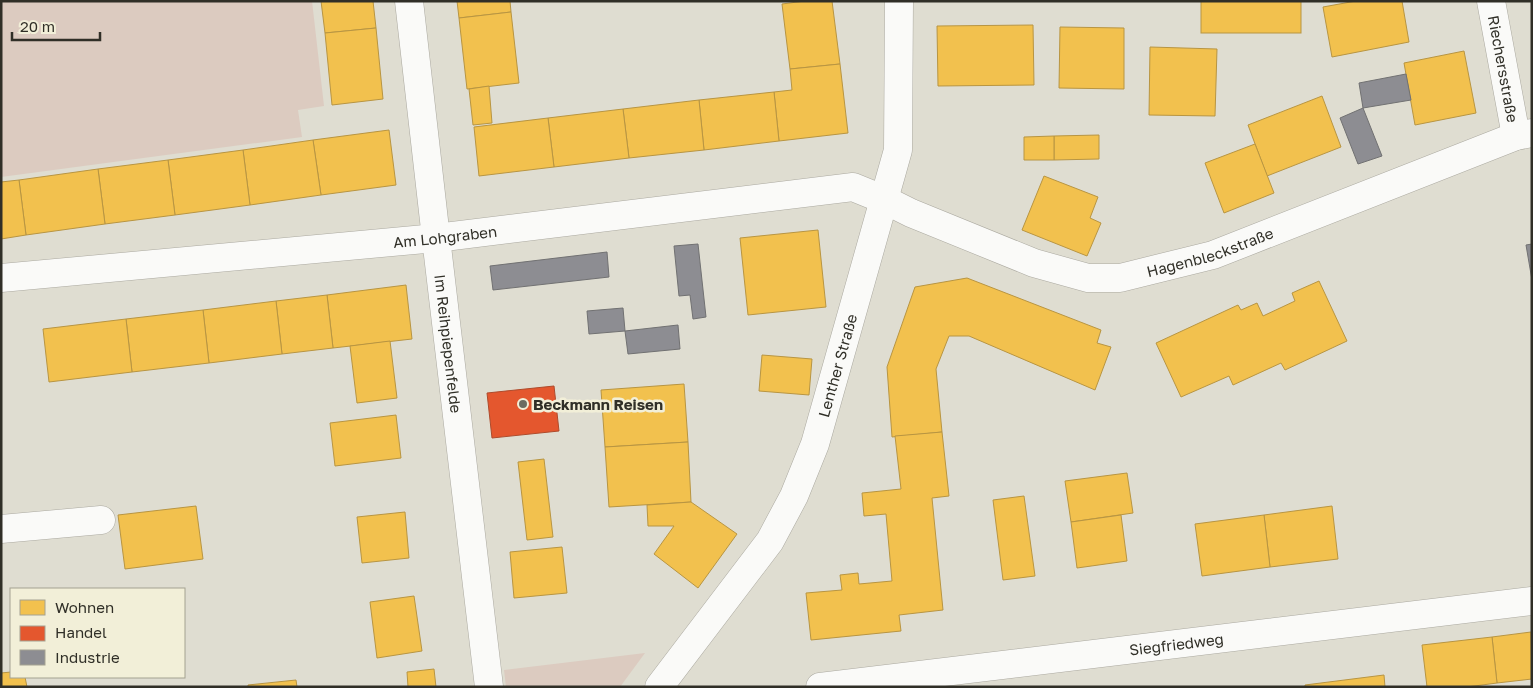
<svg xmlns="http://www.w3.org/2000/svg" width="1533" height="688" viewBox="0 0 1533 688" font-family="'Golos Text',sans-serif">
  <rect width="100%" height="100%" fill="#dfddd1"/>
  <!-- green -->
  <g fill="#dccbc0">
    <path d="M1,1h311l12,105 -26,4 4,27 -301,40z"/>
    <path d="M645,653l-25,34h-114l-2,-17z"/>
  </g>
  <!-- homes -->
  <g fill="#f2c14e" stroke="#b89542">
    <path d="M321,1h52l3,27 -51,5z"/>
    <path d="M457,1h53l1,11 -52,6z"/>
    <path d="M805,1h27l8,63 -50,5 -8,-65z"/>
    <rect x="1201" y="1" width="100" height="32"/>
    <path d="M1356,1h46l7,41 -77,15 -9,-50z"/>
    <path d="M511,12l8,71 -52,6 -8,-71z"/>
    <path d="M1033,25l1,60 -96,1 -1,-60z"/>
    <path d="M1060,27l64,1v61l-65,-1z"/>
    <path d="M376,28l7,71 -51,6 -7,-72z"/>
    <path d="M1150,47l67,2 -2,67 -66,-1z"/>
    <path d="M1464,51l12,62 -61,12 -11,-62z"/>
    <path d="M840,64l8,69 -69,8 -5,-49 18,-2 -2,-21z"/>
    <path d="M489,86l3,37 -19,2 -4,-36z"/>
    <path d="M774,92l5,49 -75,9 -5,-50z"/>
    <path d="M1322,96l19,51 -74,29 -19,-51z"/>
    <path d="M699,100l5,50 -75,8 -6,-49z"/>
    <path d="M623,109l6,49 -75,9 -6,-49z"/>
    <path d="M548,118l6,49 -75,9 -5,-49z"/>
    <path d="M389,130l7,55 -75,10 -8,-55z"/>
    <path d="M1099,135v24l-45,1v-24z"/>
    <path d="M1054,136v24h-30v-23z"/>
    <path d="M313,140l8,55 -71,10 -7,-55z"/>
    <path d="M1255,144l19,49 -50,20 -19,-50z"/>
    <path d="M243,150l7,55 -75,10 -7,-55z"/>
    <path d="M168,160l7,55 -70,9 -7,-55z"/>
    <path d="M98,169l7,55 -79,11 -7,-55z"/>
    <path d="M1044,176l54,21 -8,21 11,5 -14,33 -65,-26z"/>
    <path d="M19,180l7,55 -25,4v-57z"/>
    <path d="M818,230l8,77 -78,8 -8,-77z"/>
    <path d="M967,278l134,52 -4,13 14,4 -16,43 -126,-54h-20l-13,33 6,63 -50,5 -5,-70 28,-80z"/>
    <path d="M1319,281l28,60 -62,29 -4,-7 -48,22 -4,-9 -48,21 -25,-54 82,-38 3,5 16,-7 6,13 32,-15 -3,-8z"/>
    <path d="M406,285l6,54 -79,9 -6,-53z"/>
    <path d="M327,295l6,53 -51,6 -6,-53z"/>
    <path d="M276,301l6,53 -73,9 -6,-53z"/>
    <path d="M203,310l6,53 -77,9 -6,-53z"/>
    <path d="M126,319l6,53 -83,10 -6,-53z"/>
    <path d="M390,341l7,57 -40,5 -7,-57z"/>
    <path d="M762,355l50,4 -3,36 -50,-4z"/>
    <path d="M684,384l4,58 -83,5 -4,-57z"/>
    <path d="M396,415l5,43 -66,8 -5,-43z"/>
    <path d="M942,432l7,64 -17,2 11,112 -44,5 2,16 -90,9 -5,-47 36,-3 -2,-15 18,-2 1,11 33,-3 -6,-67 -22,2 -2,-23 39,-4 -6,-53z"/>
    <path d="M688,442l3,60 -82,5 -4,-60z"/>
    <path d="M544,459l9,78 -26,3 -9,-78z"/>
    <path d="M1127,473l6,40 -62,9 -6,-41z"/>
    <path d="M1024,496l11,80 -32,4 -10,-80z"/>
    <path d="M691,502l46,32 -39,54 -44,-34 20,-28h-26l-1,-21z"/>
    <path d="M196,506l7,53 -78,10 -7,-54z"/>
    <path d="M1332,506l6,53 -68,8 -6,-52z"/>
    <path d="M405,512l4,46 -47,5 -5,-46z"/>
    <path d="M1121,515l6,46 -50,7 -6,-46z"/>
    <path d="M1264,515l6,52 -68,9 -7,-52z"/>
    <path d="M562,547l5,46 -53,5 -4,-46z"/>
    <path d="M414,596l8,55 -45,7 -7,-56z"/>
    <path d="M1531,632l1,47 -35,4 -5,-46z"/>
    <path d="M1492,637l5,46 -30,4h-40l-5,-42z"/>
    <path d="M434,669l2,18h-28l-1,-15z"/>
    <path d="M11,672v5h14l2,10h-26v-14z"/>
    <path d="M1384,675l1,12h-80v-2z"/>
    <path d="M296,680l1,7h-49v-2z"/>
  </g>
  <!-- shops -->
  <path fill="#e4572e" stroke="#ae4b2c" d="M554,386l5,45 -67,7 -5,-45z"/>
  <!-- industry -->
  <g fill="#8d8d92" stroke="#717172">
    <path d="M1406,74l5,26 -48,8 -4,-25z"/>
    <path d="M1363,108l19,48 -24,8 -18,-46z"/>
    <path d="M698,244l8,73 -13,2 -3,-24 -11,1 -5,-50z"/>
    <path d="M1532,244v36l-6,-35z"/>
    <path d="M607,252l2,25 -116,13 -3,-24z"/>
    <path d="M623,308l2,23 -36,3 -2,-23z"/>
    <path d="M678,325l2,24 -52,5 -3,-23z"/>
  </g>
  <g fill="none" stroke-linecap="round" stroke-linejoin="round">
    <!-- minor casing -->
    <g stroke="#aba9a0" stroke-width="29">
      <g id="minor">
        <path id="s1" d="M409,1l27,237 53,449"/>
        <path id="s2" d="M1491,1l25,135"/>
        <path id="s3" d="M1,278l435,-40 417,-51 32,13 26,13 123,50 54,15h32l93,-23 303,-119 16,-3"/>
        <path d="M1,529l100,-9"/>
        <path id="s4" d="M659,687l111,-146 24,-45 21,-52 83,-294 1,-149"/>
        <path id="s5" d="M820,687l712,-86"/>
      </g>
    </g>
    <!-- minor -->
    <use href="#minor" stroke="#fafaf8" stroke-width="28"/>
  </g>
  <!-- markers -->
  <circle fill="#6d6c62" stroke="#f2efd8" stroke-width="2" cx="523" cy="404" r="5"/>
  <g text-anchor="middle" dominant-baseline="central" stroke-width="5" stroke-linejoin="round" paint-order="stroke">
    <!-- street labels -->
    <g font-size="15" fill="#302f27" stroke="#f2efd8">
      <text stroke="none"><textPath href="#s2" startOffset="69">Riechersstraße</textPath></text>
      <text stroke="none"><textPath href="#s3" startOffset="446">Am Lohgraben</textPath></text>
      <text stroke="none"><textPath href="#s3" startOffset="1235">Hagenbleckstraße</textPath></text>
      <text stroke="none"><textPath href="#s1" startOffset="345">Im Reihpiepenfelde</textPath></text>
      <text stroke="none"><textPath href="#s4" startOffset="372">Lenther Straße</textPath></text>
      <text stroke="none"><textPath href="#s5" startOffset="359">Siegfriedweg</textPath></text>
    </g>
    <!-- poi labels -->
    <g font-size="15" font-weight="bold" fill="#302f27" stroke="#f2efd8" text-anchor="start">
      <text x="533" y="404">Beckmann Reisen</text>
    </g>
  </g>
  <!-- border -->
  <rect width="1533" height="688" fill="none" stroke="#302f27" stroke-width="5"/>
  <!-- legend -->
  <rect x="10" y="588" width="175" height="90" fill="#f2efd8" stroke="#a4a291"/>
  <rect x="20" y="600" width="25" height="15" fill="#f2c14e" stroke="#a4a291"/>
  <text x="55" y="613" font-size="15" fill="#302f27">Wohnen</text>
  <rect x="20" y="626" width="25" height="15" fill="#e4572e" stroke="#a4a291"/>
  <text x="55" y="638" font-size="15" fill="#302f27">Handel</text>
  <rect x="20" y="650" width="25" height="15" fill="#8d8d92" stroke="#a4a291"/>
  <text x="55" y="663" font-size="15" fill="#302f27">Industrie</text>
  <!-- scale -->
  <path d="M12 32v8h88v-8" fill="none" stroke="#302f27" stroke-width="2.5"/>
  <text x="20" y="32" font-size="15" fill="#302f27" stroke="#f2efd8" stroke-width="4" paint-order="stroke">20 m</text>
</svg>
